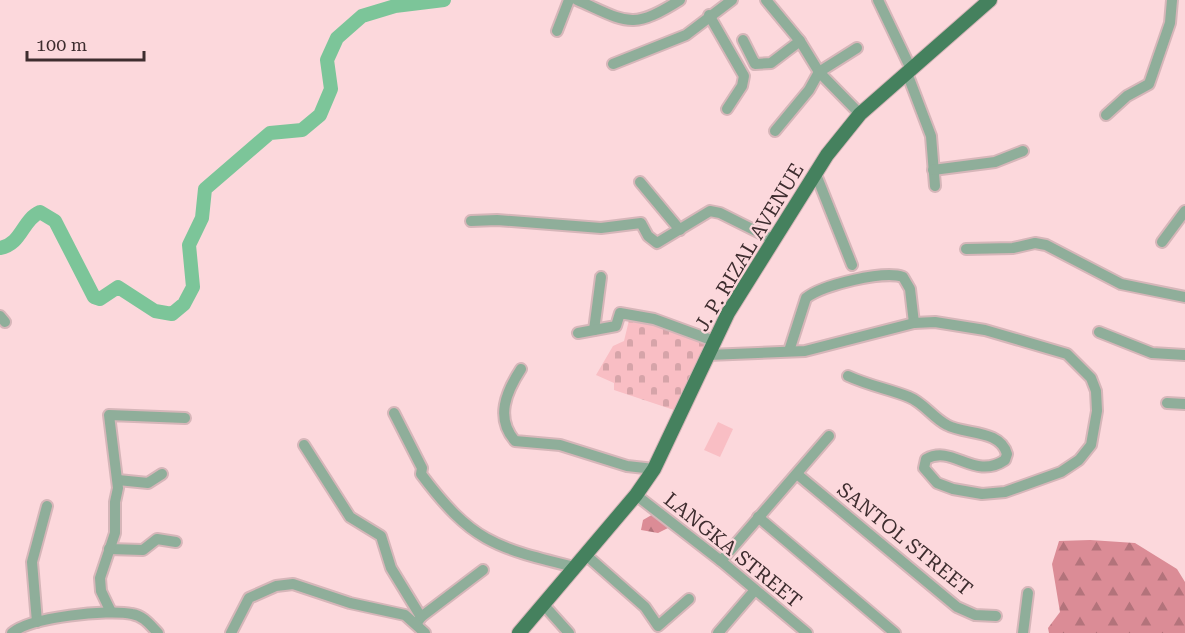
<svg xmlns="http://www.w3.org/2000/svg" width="1185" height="633" viewBox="0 0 1185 633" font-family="'Roboto Serif',serif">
  <defs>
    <pattern id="forest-firs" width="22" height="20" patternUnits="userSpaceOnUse" patternTransform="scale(1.5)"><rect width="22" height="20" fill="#db8c96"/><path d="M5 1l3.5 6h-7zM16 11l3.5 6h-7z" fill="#b3737b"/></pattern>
    <pattern id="cemetery-stones" width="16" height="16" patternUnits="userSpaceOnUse" patternTransform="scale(1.5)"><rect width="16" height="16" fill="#f9bec4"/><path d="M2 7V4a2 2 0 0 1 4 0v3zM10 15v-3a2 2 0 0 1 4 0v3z" fill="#d6a4a9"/></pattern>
  </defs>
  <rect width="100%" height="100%" fill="#fcd8dc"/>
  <!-- forest -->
  <g fill="url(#forest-firs)">
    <path d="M655,513l15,14 -12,6 -17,-3 2,-10z"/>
    <path d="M1090,540l45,3 42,26 8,13v51h-136l-1,-5 12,-16 -8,-48 7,-23z"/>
  </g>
  <!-- cemetery -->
  <path fill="url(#cemetery-stones)" d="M630,316l77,24 -33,70 -60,-20v-7l-18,-8 17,-29 11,-5z"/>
  <!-- pitch -->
  <path fill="#f9bec4" d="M718,422l15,7 -13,28 -16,-7z"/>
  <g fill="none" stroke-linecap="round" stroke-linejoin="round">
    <!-- river -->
    <path stroke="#7cc599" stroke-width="14" d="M0,248c22,-4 22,-28 40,-36l15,9 39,76 6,2 18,-12 37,24 17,3 12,-10 9,-17 -4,-42 13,-27 3,-29 65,-56 32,-3 18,-15 11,-26 -4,-29 10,-22 25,-22 33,-10 49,-6"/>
    <!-- minor casing -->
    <g stroke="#d6b6b9" stroke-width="14">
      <g id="minor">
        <path d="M577,0c50,22 54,31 103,0"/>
        <path d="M766,0l34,41 19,31 41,42"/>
        <path d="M878,0l33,69"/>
        <path d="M709,15l35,61 -2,10 -15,23"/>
        <path d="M557,31l12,-31"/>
        <path d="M743,40l12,24 16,-1 29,-22"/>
        <path d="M613,64l73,-29 46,-35"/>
        <path d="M907,73l24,63 4,50"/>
        <path d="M1106,115l21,-19 22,-12 21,-61 2,-23"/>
        <path d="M775,131l34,-41 10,-18 38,-24"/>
        <path d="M933,170l62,-8 28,-11"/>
        <path d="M815,172l37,93"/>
        <path d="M640,182l40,48"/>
        <path d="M471,221l26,-1 104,8 40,-5 7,13 9,7 53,-32 10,2 52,26"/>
        <path d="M1162,242l23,-31"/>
        <path d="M966,249l47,-1 22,-5 11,2 75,39 64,13"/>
        <path d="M0,316l5,6"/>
        <path d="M594,330l7,-53"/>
        <path d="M1099,332l53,21 33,2"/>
        <path d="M578,333l38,-7 4,-13 34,6 60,22"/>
        <path d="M789,351l17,-53c16,-13 78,-28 97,-21l7,12 4,34"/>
        <path d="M708,355l97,-4 109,-28 21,-1 50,8 82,24 24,24 5,13 1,20 -6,34 -12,15 -18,12 -56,20 -23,2 -29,-5 -16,-6 -13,-15 2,-9c27,-15 48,22 79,1l2,-6c-7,-25 -42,-19 -60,-29 -14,-7 -23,-22 -38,-28 -20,-8 -39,-11 -61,-21"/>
        <path d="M521,369c-15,23 -26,49 -6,72l45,4 67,21 27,3"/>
        <path d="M1167,403l18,1"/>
        <path d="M394,413l28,55 -1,6c51,68 73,73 153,93"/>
        <path d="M304,445l46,72 31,19 10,32 30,49 -4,6"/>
        <path d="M797,474l160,133 18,8 21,1"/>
        <path d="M118,480l30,3 14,-9"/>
        <path d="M636,495l85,66 86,72"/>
        <path d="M758,517l137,116"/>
        <path d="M109,549l34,1 14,-11 19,3"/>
        <path d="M586,555l59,52 13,19 31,-27"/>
        <path d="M721,561l108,-125"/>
        <path d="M543,604l26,29"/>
        <path d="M111,612l-10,-21 -1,-13 15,-45v-31l3,-14 -9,-73 76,3"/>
        <path d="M421,617l62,-47"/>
        <path d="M37,622l-5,-60 15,-56"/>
        <path d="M12,633c18,-16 96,-24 120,-19 12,2 18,11 26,19"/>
        <path d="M231,633l18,-35 27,-12 17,-2 57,19 55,12 20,18"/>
        <path d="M718,633l37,-43"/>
        <path d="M1023,633l5,-40"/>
      </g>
    </g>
    <!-- major casing -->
    <g stroke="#d6b6b9" stroke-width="16">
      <path id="major" d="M519,633l117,-138 18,-26 74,-156 99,-158 33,-41 130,-114"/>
    </g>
    <!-- minor -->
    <use href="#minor" stroke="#8fae9a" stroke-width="10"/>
    <!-- major -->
    <use href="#major" stroke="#45815e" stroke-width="14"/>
  </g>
  <g text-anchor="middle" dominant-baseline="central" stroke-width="4.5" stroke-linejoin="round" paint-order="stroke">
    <!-- street labels -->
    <g font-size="20" fill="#3e2d2f" stroke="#fcd8dc">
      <text transform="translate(749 247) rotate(-59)">J. P. RIZAL AVENUE</text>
      <text transform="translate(905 539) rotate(39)">SANTOL STREET</text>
      <text transform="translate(733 550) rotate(39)">LANGKA STREET</text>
    </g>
  </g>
  <!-- scale -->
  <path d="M27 51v9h117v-9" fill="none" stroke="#3e2d2f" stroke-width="3"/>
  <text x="36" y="51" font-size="18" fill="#3e2d2f" stroke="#fcd8dc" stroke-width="4.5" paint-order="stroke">100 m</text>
</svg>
